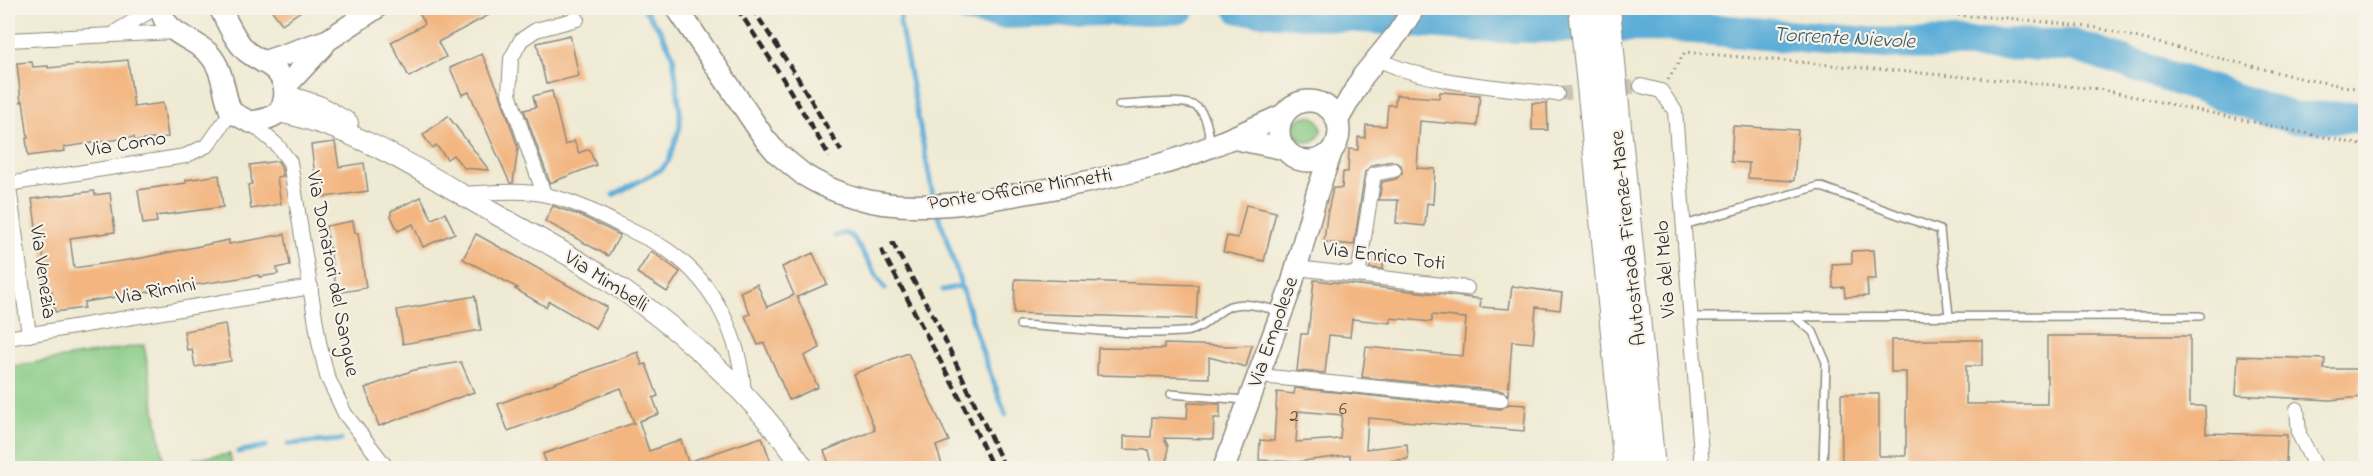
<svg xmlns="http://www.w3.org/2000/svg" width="2373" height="476" viewBox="0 0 2373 476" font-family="'Indie Flower',sans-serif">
  <rect width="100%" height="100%" fill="#f7f3e8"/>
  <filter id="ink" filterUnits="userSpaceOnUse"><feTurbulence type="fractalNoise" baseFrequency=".0167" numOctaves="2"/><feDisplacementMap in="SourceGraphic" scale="12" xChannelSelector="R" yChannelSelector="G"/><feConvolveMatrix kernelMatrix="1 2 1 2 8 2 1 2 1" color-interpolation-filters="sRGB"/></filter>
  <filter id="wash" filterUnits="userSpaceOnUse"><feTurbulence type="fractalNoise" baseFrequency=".008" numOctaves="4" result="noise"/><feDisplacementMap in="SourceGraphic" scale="24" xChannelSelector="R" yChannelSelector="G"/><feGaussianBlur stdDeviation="1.35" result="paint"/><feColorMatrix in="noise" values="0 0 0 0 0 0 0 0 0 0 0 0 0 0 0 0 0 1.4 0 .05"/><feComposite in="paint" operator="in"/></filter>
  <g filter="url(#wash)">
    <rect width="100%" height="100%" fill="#efead3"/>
    <!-- green -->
    <g fill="#86ca84" stroke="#587a58" stroke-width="1.5">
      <circle cx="1308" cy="129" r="13"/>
      <path d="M144,345l21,123h-157v-101z"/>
      <path d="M230,454l2,14h-38l-1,-9z"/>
    </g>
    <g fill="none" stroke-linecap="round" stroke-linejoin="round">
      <!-- stream -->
      <g stroke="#5cadd7" stroke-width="5">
        <path d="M901,8l-1,15 34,178"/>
        <path d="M613,195l49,-26 7,-9 11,-33v-15l-7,-57 -13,-25 -17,-22"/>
        <path d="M937,209l46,145 23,61"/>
        <path d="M835,236l10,-3 8,4 32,52"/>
        <path d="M943,290l18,-4"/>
        <path d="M288,444l53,-4"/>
        <path d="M238,452l28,-6"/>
      </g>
      <!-- river -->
      <g stroke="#5cadd7" stroke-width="32">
        <path d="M969,8l31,5 179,-5"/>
        <path d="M1240,8l253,19 176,-1 201,17 202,2 221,73 73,-1"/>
      </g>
    </g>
    <g id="blocks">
      <!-- building -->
      <g fill="#f3b681" fill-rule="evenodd">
        <path d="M270,8h35l-23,16z"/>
        <path d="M428,8h74l-64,34 8,15 -37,20 -18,-35 34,-18 -6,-11z"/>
        <path d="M570,35l9,41 -33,8 -9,-41z"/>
        <path d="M482,54l18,40 18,54 -5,35h-3l-41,-91 -7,3 -12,-27z"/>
        <path d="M128,60l6,47 29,-4 5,34 -33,4 -1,-4 -70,10 1,4 -37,5 -2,-18h2l-5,-37 -2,1 -4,-39 15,-1 1,5 15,-1v2z"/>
        <path d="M552,91l13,54 9,-4 5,12 10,-4 7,16 -46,18 -26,-73 12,-3 -3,-11z"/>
        <path d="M1440,92l40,3 -3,31 -57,-5 -3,47 18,1 -2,35 -6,-1 -2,23 -29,-3 2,-23h-19l3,-18 14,-3 6,-6 -1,-8 -9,-4 -20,4 -7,7 -11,73 -30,-3 3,-27 6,-27h9l1,-16h5l1,-23 9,1v-13l7,1 1,-13 20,1 2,-21h7l1,-10 43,3z"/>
        <path d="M1532,103h15l1,27h-16z"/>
        <path d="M448,116l41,54 -25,-2 -11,-13 -6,4 -11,-14 -4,3 -9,-13z"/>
        <path d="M1733,126l65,4 -4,51 -46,-3 1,-15 -18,-1z"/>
        <path d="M335,142l4,25 25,-4 4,28 -50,7 -7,-53z"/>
        <path d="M278,161l3,5 2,10 -6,1 4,27 -30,5 -3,-24 4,-1 -2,-19z"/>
        <path d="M219,175l4,32 -67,9 1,6 -14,2 -5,-34 48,-7v-3z"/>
        <path d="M94,191l1,4 15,-2 5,39 -45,6 4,30 68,-10 87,-18v4l56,-10 5,31 -13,3 1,6 -19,3v-2l-175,27v6l-29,4 -3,-21 -4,1 -6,-46h-3l-7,-47z"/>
        <path d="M421,197l11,22 13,-6 10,20 -32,14 -10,-23 -15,7 -7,-15v-5z"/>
        <path d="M1246,205l30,7 -12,49 -41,-9 4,-16 11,2z"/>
        <path d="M553,206l28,10 39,19 -12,21 -63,-35z"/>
        <path d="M353,221l2,12h3l8,55 -29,5 -11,-67z"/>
        <path d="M476,234l131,73 -12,21 -46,-27 -3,6 -31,-18 3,-1 -55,-29z"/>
        <path d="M1874,250l2,29h-9l1,17 -23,1 -1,-10 -11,1 -1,-24 20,-1v-12z"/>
        <path d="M651,251l29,21 -13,20 -30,-19z"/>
        <path d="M813,253l14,31 -30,13 23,51 -16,8 14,31 -29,13 -25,-57 -6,2 -13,-29 5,-2 -10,-22 17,-8 10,23 27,-12 -12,-28z"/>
        <path d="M1371,256h13l-1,13 -13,-1z"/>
        <path d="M1015,279l183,6 -2,34 -182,-6z"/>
        <path d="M1314,280l167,19 -1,8 29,2 3,-23 50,7 -2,17 -24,-3 -3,36 -21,-2 -4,54 -6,-4 -140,-14 4,-30 97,9 3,-38 -34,-3v7l-41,-4v5l-39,-4 -2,18 -21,-2 -4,38 -28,-2 4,-37h7z"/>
        <path d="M475,296l6,34 -78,14 -6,-34z"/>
        <path d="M225,324l6,37 -36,6 -3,-18 -5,1 -3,-19z"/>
        <path d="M2047,336h143v70h15l1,27 81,2 -1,28 -80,-2v7h-364l-1,-74h38v62h27v-84h-15v-32h91v26h-16v38h81z"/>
        <path d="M1164,344l68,2 20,-1 -6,22 -37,-10v21l-112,-3 1,-27 66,1z"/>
        <path d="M638,352l4,13 4,-1 12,32 -5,2 6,16 -20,7 10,30 32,-11 7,22 74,-25 11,31h-225l-5,-14 91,-31 -13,-35 -113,43 -10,-27z"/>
        <path d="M908,353l41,88 -13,5 7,22h-112l-7,-17 51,-21 -22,-56z"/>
        <path d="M2238,356l87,3 -1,10h37v28l-31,3 -94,-5z"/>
        <path d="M461,362l13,30 -95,34 -14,-38 49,-18z"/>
        <path d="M1295,388l205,21 9,-5 17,1 -2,26 -156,-13 -2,31 41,-5 1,15 -21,2 1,7h-37l-1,-13 -54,7 -37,-2 1,-20 14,1 3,-49 17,2zM1298,411l44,4 -2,24 -44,3z"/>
        <path d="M1188,403l32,1v14h-6l-1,21 -49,-1 4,8 -1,22h-14l-4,-18 -25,-1v-13l27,1 1,-20 35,2z"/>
      </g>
    </g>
  </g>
  <g filter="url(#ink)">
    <use href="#blocks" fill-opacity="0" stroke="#8d8a7f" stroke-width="1.5"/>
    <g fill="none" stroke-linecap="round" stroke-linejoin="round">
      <!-- street-tunnel -->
      <path stroke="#c8c4b1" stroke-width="14" stroke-dasharray="14 7" stroke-linecap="butt" d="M1557,94l84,-8"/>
      <!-- lane casing -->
      <g stroke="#8d8a7f" stroke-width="10">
        <g id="lane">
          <path d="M1119,105c17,0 68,-8 79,3 9,8 10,23 13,35"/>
          <path d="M1684,225l135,-39 121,44 9,86"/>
          <path d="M1691,317l509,-1"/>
          <path d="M1795,317l18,15 13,30 -3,106"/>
          <path d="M1020,325c52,3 111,11 162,7 23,-1 30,-19 48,-26 16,-5 35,2 50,5"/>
          <path d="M1171,394l74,6"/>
        </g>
      </g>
      <!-- street casing -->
      <g stroke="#8d8a7f" stroke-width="16">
        <g id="street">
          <path d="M117,31l38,-23"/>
          <path d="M8,40l167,-8"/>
          <path d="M1378,59c48,25 124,28 179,35"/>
          <path d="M1641,86l20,5 14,20 27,357"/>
          <path d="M250,122l27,23 13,17 29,180 8,34 18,38 42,54"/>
          <path d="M8,180l21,155"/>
          <path d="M8,184l177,-28 23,-11 23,-33"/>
          <path d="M463,194c25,-1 59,-5 83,1 27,6 51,18 76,31 15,8 34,15 48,26 46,32 70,87 74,141"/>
          <path d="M544,194l-35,-100 2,-35 10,-19 15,-10 41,-11"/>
          <path d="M1297,268l170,20"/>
          <path d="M1358,275l16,-101 20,-4"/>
          <path d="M8,338l303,-51"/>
          <path d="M1260,376l241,24"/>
          <path d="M2297,409l2,25 17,34"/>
        </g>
      </g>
      <!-- secondary casing -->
      <g stroke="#8d8a7f" stroke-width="22">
        <g id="secondary">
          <path d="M285,95l34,11 29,17"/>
          <path d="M278,112c71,14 132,52 193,88 44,26 91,49 134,78 76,51 146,114 199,190"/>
        </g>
      </g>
      <!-- primary casing -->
      <g stroke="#8d8a7f" stroke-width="24">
        <g id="primary">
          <path d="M161,8c3,27 33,29 49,47 14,16 13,38 21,57l19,10c8,-1 16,-2 23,-6 15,-9 15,-31 4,-44 -8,-9 -22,-13 -31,-21 -12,-12 -19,-29 -26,-43"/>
          <path d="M677,8l88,131 12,14 27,22"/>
          <path d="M263,62l65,-22 48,-32"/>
          <path d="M285,87l39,-42"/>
          <circle cx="1309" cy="131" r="30"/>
          <path d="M1337,121l26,-45 35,-43 16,-25"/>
          <path d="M1232,138l53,11"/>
          <path d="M965,203c63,-10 127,-20 190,-37 44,-12 87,-33 128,-51"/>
          <path d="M1224,468l67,-181 26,-94 15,-43"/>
        </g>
      </g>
      <!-- highway casing -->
      <g stroke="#8d8a7f" stroke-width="28">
        <g id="highway">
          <path d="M1593,115l34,353"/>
          <path d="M1617,117l35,351"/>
        </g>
      </g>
      <!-- path -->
      <g stroke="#8d8a7f" stroke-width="3" stroke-dasharray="1.5 4.5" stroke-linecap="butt">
        <path d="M1814,8l195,10 89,10 206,51 62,11"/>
        <path d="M1668,80l17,-28 414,37 267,57"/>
      </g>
      <!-- lane -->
      <use href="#lane" stroke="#fff" stroke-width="7"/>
      <!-- street -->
      <use href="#street" stroke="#fff" stroke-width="14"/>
      <!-- secondary -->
      <use href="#secondary" stroke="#fff" stroke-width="20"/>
      <!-- primary -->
      <use href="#primary" stroke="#fff" stroke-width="21"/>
      <!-- highway -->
      <use href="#highway" stroke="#fff" stroke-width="26"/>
      <!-- rail -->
      <g stroke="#2b2b2b" stroke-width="4.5" stroke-dasharray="9 4.5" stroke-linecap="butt">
        <path d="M737,8l43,66 50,83"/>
        <path d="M752,8l44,67 45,76"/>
        <path d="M892,242l45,81 68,145"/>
        <path d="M881,249l80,151 32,68"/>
      </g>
      <!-- primary-bridge casing -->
      <g stroke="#8d8a7f" stroke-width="24" stroke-linecap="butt">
        <path id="primary-bridge" d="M804,175c53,32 101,34 161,28"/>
      </g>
      <!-- highway-bridge casing -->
      <g stroke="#8d8a7f" stroke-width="28" stroke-linecap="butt">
        <g id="highway-bridge">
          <path d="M1582,8l11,107"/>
          <path d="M1607,8l10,109"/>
        </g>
      </g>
      <!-- primary-bridge -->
      <use href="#primary-bridge" stroke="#fff" stroke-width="21"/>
      <!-- highway-bridge -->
      <use href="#highway-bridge" stroke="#fff" stroke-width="26"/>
    </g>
  </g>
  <g text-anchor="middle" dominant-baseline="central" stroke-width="4.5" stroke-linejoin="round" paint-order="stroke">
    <!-- number labels -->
    <g font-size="18" fill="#5d4e40">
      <text x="1343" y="410">6</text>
      <text x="1294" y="417">2</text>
    </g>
    <!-- street labels -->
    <g font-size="21" fill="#2b2b2b" stroke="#f7f3e8">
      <text transform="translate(126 145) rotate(-9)">Via Como</text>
      <text transform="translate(1020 190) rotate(-9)">Ponte Officine Minnetti</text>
      <text transform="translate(1629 238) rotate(-96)">Autostrada Firenze-Mare</text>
      <text transform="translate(1384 257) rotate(7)">Via Enrico Toti</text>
      <text transform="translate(1666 269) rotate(-94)">Via del Melo</text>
      <text transform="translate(42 272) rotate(82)">Via Venezia</text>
      <text transform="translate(332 274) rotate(79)">Via Donatori del Sangue</text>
      <text transform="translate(606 282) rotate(33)">Via Mimbelli</text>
      <text transform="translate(156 292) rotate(-10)">Via Rimini</text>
      <text transform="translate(1274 332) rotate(-71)">Via Empolese</text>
    </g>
    <!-- water labels -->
    <g font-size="22" font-style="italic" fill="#3c5867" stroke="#f7f3e8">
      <text transform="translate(1844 39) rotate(3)">Torrente Nievole</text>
    </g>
  </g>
  <!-- margin -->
  <rect width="2373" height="476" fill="none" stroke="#f7f3e8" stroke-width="30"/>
</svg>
